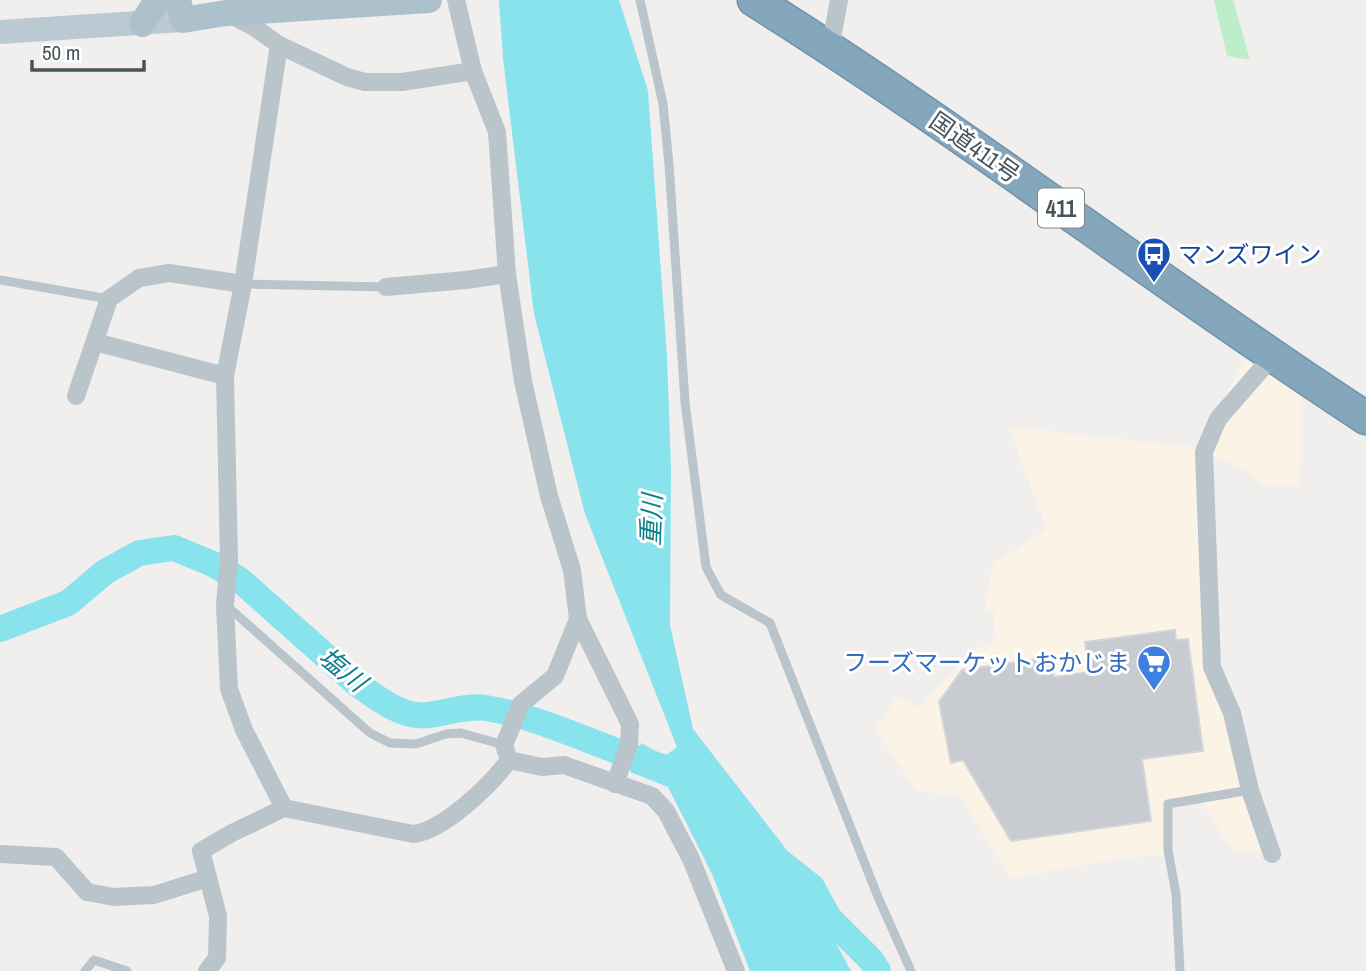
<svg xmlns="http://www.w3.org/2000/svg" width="1366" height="971" viewBox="0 0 1366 971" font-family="'Archivo Narrow','Noto Sans JP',sans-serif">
  <rect width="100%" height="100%" fill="#f1eeee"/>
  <!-- commercial -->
  <path fill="#fcf3e7" d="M1253,344l46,31 2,23 -1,88 -35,-1 -20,-15 -40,-18 7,215 60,187 -40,-4 -33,-51 -31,5 -4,51 -41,3 -112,20 -51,-82 -44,-6 -41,-60 22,-34 23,12 46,-52 30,-16 -3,-31 -8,2 8,-48 54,-33 -38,-103 189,21z"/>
  <!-- green -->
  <path fill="#bcefc9" d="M1214,0h19l17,60 -23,-4z"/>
  <!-- water -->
  <path fill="#89e3ec" d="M499,0h120l29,91 19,265 4,112 -1,157 23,104 90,116 68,126h-101l-38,-97 -44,-87 -38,-15 11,-29 24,13 12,-9 -92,-233 -51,-200 -31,-256z"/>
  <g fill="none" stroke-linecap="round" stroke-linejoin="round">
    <!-- river -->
    <g stroke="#89e3ec" stroke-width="26">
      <path d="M0,629l68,-26 37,-31 34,-19 35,-5 39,16 27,16 116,103c19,14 47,36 72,32 20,-2 38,-10 58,-7 64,11 122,44 184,61"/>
      <path d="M773,856l39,31 17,31 42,42 7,11"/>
    </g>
  </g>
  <!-- building -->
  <path fill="#c8ccd1" stroke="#d2d5da" stroke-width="2" d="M1175,630l1,10 12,-1 15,112 -61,8 9,62 -140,20 -48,-81 -12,3 -12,-61 23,-32 89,-13 3,20 35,-5 -4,-30z"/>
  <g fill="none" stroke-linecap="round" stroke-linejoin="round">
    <!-- highway casing -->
    <g stroke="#7192a9" stroke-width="35">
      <path id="highway" d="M754,0c209,131 405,283 612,418"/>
    </g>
    <!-- lane -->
    <g stroke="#b9c4cb" stroke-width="9">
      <path d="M640,0l23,104 6,60 16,238 21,165 15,28 49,28 108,274 33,74"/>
      <path d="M0,280l109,19"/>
      <path d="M243,284l143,3"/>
      <path d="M227,606l143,127 20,10 26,1 30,-10 15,-1 43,12"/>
      <path d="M85,971l9,-11 33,11"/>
      <path d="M1180,971l-4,-77 -8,-44v-46l82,-14"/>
    </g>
    <!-- street -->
    <g stroke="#b9c4cb" stroke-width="18">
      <path d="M456,0l17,71"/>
      <path d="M279,45l-36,239 -18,92 4,183 -4,46 4,84 15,41 40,78"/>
      <path d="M830,49l9,-49"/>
      <path d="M386,287l80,-7 41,-6"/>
      <path d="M95,342l130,34"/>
      <path d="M76,396l33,-97 30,-21 30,-5 74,11"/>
      <path d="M578,619l52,105 -1,20 -14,40"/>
      <path d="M509,760l33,7 22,-2 88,31 14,15 25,48 45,112"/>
      <path d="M0,854l56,3 31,35 27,5 40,-2 54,-17"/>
      <path d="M1272,854l-22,-64 -18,-77 -20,-46 -8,-215 14,-33 54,-62"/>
      <path d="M207,971l10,-13 1,-42 -17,-65 31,-18 52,-25 129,26c30,-3 78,-49 96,-74l-5,-15 17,-41 34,-28 23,-57 -6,-49 -23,-74 -26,-115 -16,-107 -10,-142 -24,-61 -71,11h-37l-18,-5 -68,-32 -25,-18 -25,-13"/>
    </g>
    <!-- secondary -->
    <path stroke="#bbc9d2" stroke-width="24" d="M0,32l183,-12"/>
    <!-- primary -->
    <g stroke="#adc1cd" stroke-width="26">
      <path d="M178,0l5,20 43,-7 203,-13"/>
      <path d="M142,24l15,-24"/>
    </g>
    <!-- highway -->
    <use href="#highway" stroke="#85a7bd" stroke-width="32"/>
  </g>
  <!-- icons -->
  <defs>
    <g id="bus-pin" transform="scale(1.75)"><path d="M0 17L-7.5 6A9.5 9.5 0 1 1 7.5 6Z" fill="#1a4fb4" stroke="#fff"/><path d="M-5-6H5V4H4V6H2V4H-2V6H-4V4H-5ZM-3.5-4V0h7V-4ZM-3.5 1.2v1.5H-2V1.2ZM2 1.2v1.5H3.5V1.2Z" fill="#fff"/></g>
    <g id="supermarket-pin" transform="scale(1.75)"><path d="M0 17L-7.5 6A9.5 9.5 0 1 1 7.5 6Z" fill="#3f7fe0" stroke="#fff"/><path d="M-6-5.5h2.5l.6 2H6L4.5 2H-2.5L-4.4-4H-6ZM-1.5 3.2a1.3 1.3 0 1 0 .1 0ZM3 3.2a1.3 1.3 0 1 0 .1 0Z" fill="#fff"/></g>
  </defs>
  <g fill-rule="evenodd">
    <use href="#bus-pin" x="1154" y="254"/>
    <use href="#supermarket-pin" x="1154" y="662"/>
  </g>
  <g text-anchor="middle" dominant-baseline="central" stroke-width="6" stroke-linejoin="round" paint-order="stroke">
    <!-- shield labels -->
    <rect fill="#fff" stroke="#7e878c" stroke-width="2" x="1038" y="188.5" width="46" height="39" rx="5"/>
    <g font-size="23" font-weight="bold" fill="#46545b">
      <text x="1061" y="208">411</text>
    </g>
    <!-- street labels -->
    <g font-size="24" fill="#46545b" stroke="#fff">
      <text transform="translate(975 147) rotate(35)">国道411号</text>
    </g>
    <!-- transit labels -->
    <g font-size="24" fill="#164399" stroke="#fff" text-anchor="start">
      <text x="1178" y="254">マンズワイン</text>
    </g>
    <!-- shop labels -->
    <g font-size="24" fill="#366cbe" stroke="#fff" text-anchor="end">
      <text x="1130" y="662">フーズマーケットおかじま</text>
    </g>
    <!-- water labels -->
    <g font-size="26" font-style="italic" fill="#0d7f8a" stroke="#fff">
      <text transform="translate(651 520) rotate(-88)">重川</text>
      <text transform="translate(343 669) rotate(39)">塩川</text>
    </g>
  </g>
  <!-- scale -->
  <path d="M32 60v10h112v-10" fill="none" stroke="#46545b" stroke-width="3.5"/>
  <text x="42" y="60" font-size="21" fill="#46545b" stroke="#ffffff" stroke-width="5" paint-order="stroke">50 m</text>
</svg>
